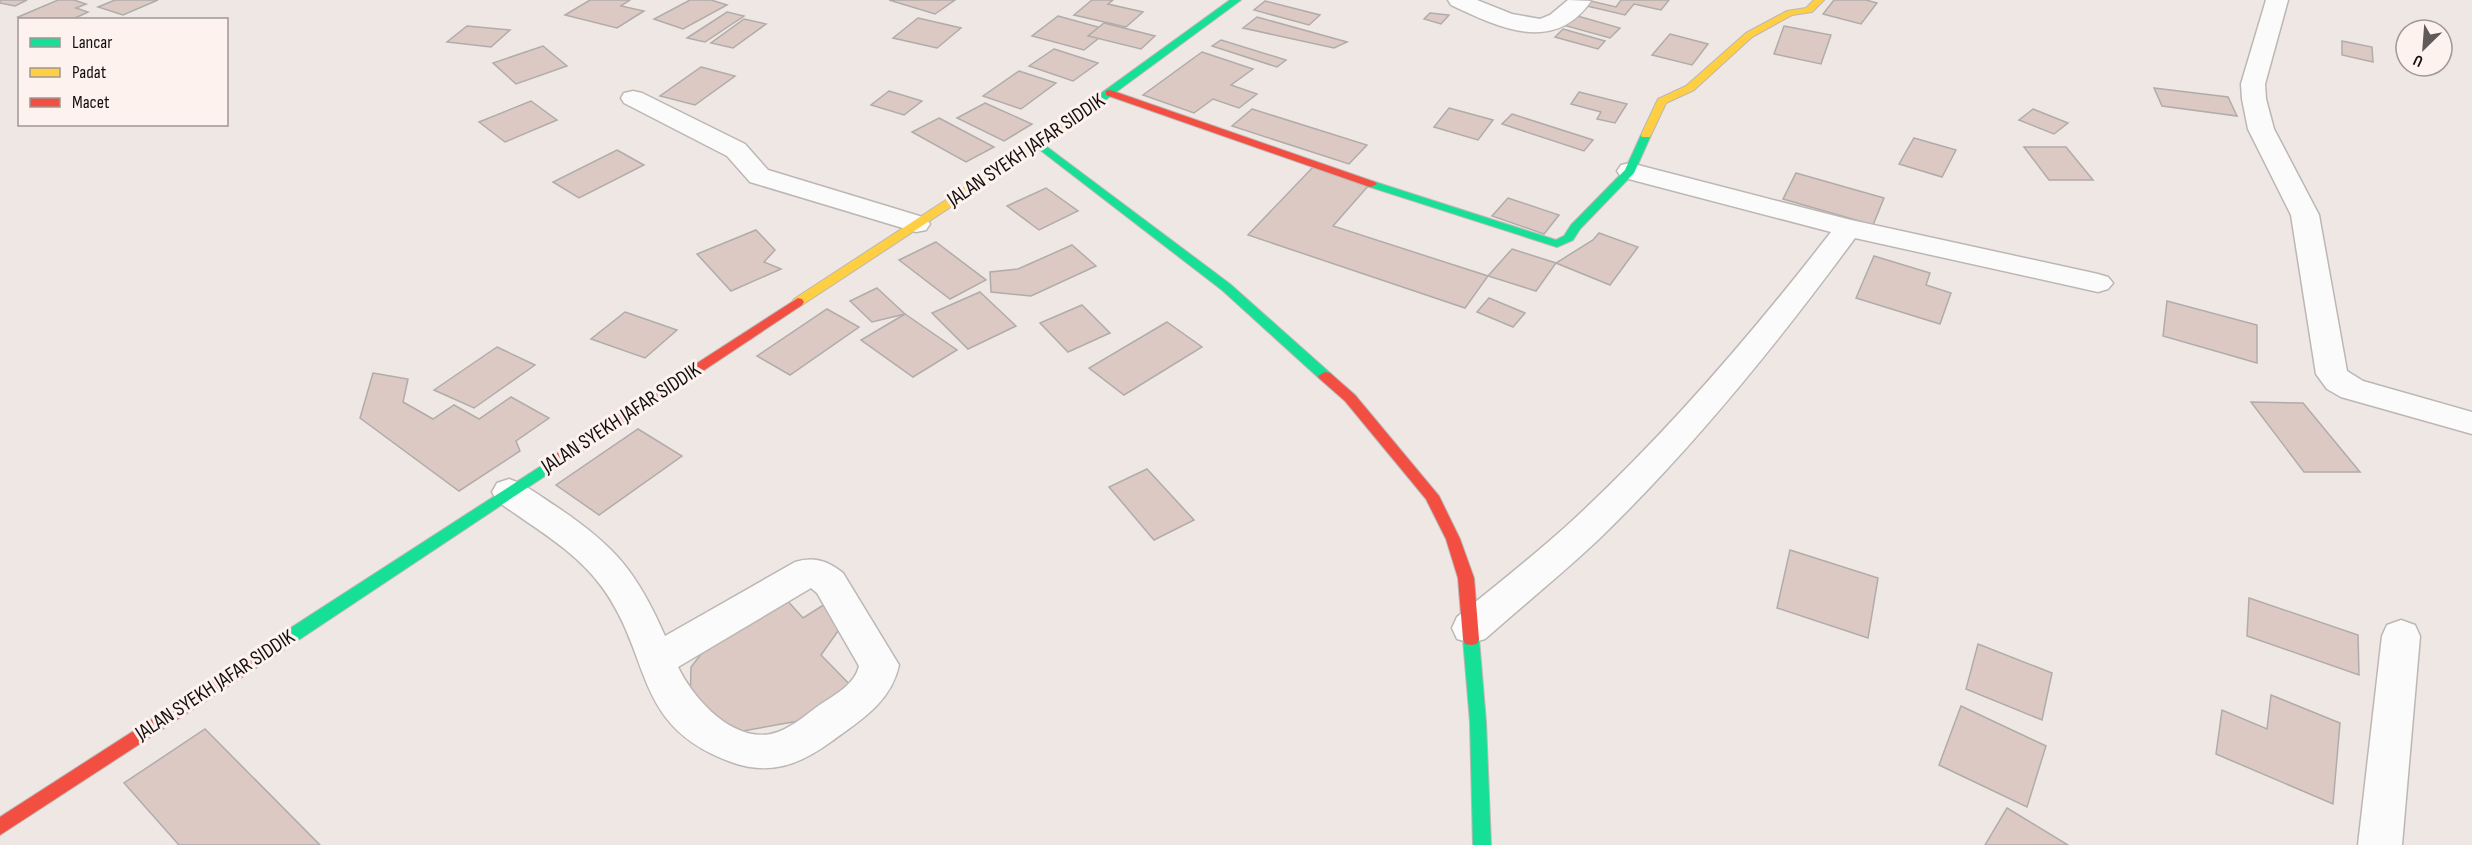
<svg xmlns="http://www.w3.org/2000/svg" width="2472" height="845" viewBox="0 0 2472 845" font-family="'Sofia Sans Condensed',sans-serif">
  <rect width="100%" height="100%" fill="#eee7e4"/>
  <!-- building -->
  <g fill="#dcc9c3" stroke="#b0acaa" stroke-width="1.5">
    <path d="M0,0h27l-12,6 -15,-3z"/>
    <path d="M58,0h16l12,4 -10,4 12,4 -17,8h-45l-8,-3z"/>
    <path d="M115,0h43l-35,15 -25,-8z"/>
    <path d="M590,0h40l-9,6 23,5 -27,17 -52,-13z"/>
    <path d="M690,0h21l16,5 -44,24 -29,-10z"/>
    <path d="M889,0h66l-20,14z"/>
    <path d="M1092,0h21l-5,4 35,8 -17,15 -52,-12z"/>
    <path d="M1621,0h48l-8,10 -27,-6 -9,11 -38,-9 4,-5 25,6z"/>
    <path d="M1834,0h32l11,3 -16,21 -38,-10z"/>
    <path d="M1265,1l55,14 -11,10 -55,-15z"/>
    <path d="M727,12l17,4 -39,26 -18,-4z"/>
    <path d="M1430,13l19,2 -8,9 -17,-5z"/>
    <path d="M1574,15l46,13 -10,10 -47,-13z"/>
    <path d="M1058,16l51,14 -25,20 -52,-14z"/>
    <path d="M1257,17l90,25 -13,6 -91,-20z"/>
    <path d="M918,18l43,10 -24,20 -44,-10z"/>
    <path d="M744,19l22,5 -33,24 -22,-5z"/>
    <path d="M1104,23l51,13 -14,13 -53,-13z"/>
    <path d="M467,26l43,4 -19,17 -44,-5z"/>
    <path d="M1784,26l47,9 -10,29 -47,-10z"/>
    <path d="M1563,29l42,12 -7,8 -43,-12z"/>
    <path d="M1670,34l38,10 -16,21 -40,-10z"/>
    <path d="M1221,40l65,20 -9,7 -65,-21z"/>
    <path d="M2342,41l30,6 1,15 -31,-7z"/>
    <path d="M543,46l24,20 -51,18 -23,-21z"/>
    <path d="M1054,49l44,14 -25,18 -44,-15z"/>
    <path d="M1202,52l51,17 -22,16 26,9 -18,14 -26,-9 -19,14 -51,-18z"/>
    <path d="M701,67l34,9 -40,29 -35,-9z"/>
    <path d="M1019,71l37,12 -35,26 -38,-13z"/>
    <path d="M2154,88l74,9 9,19 -75,-10z"/>
    <path d="M889,91l33,10 -18,14 -33,-10z"/>
    <path d="M1579,92l48,12 -12,19 -18,-4 4,-7 -30,-8z"/>
    <path d="M531,101l26,19 -52,22 -26,-20z"/>
    <path d="M985,103l47,21 -28,17 -47,-23z"/>
    <path d="M1449,108l44,12 -15,20 -44,-13z"/>
    <path d="M1252,109l115,36 -18,19 -117,-38z"/>
    <path d="M2033,109l35,14 -14,11 -35,-14z"/>
    <path d="M1512,114l81,26 -9,11 -82,-27z"/>
    <path d="M939,118l55,29 -28,15 -54,-30z"/>
    <path d="M1914,138l42,12 -14,27 -43,-13z"/>
    <path d="M2024,147h42l27,33h-44z"/>
    <path d="M617,150l27,15 -65,33 -26,-16z"/>
    <path d="M1313,167l57,17 -37,42 155,50 -23,32 -217,-73z"/>
    <path d="M1796,173l88,25 -11,27 -90,-26z"/>
    <path d="M1046,188l32,23 -39,19 -32,-24z"/>
    <path d="M1508,198l51,17 -15,19 -52,-18z"/>
    <path d="M756,230l19,20 -11,12 17,7 -50,22 -34,-37z"/>
    <path d="M1599,233l39,14 -28,38 -54,-22 37,-23z"/>
    <path d="M936,242l50,38 -36,19 -51,-39z"/>
    <path d="M1072,245l24,21 -65,30 -40,-4 -1,-20 28,-3z"/>
    <path d="M1512,249l44,14 -20,28 -48,-15z"/>
    <path d="M1874,256l56,17 -4,12 25,8 -11,31 -84,-26z"/>
    <path d="M877,288l28,26 -33,8 -22,-21z"/>
    <path d="M980,292l36,34 -48,23 -36,-36z"/>
    <path d="M1489,298l36,15 -12,14 -36,-15z"/>
    <path d="M2167,301l90,24v38l-94,-27z"/>
    <path d="M1082,305l28,28 -42,19 -28,-29z"/>
    <path d="M827,309l32,18 -69,48 -33,-19z"/>
    <path d="M625,312l52,18 -32,28 -54,-19z"/>
    <path d="M905,314l52,36 -44,27 -52,-37z"/>
    <path d="M1167,322l35,25 -78,48 -35,-27z"/>
    <path d="M497,347l38,18 -61,43 -40,-18z"/>
    <path d="M373,373l35,6 -5,23 30,17 21,-14 25,14 32,-22 38,21 -33,23 4,10 -61,40 -99,-73z"/>
    <path d="M2251,402l52,1 57,69h-56z"/>
    <path d="M638,429l44,27 -83,59 -43,-30z"/>
    <path d="M1147,469l47,51 -40,20 -45,-53z"/>
    <path d="M1790,550l88,28 -10,60 -91,-30z"/>
    <path d="M785,598l18,20 22,-14 18,20 -22,31 34,35 -40,28 -72,13 -53,-24 1,-40 18,-23z"/>
    <path d="M2249,598l109,37 1,40 -112,-39z"/>
    <path d="M1978,644l74,29 -10,47 -76,-31z"/>
    <path d="M2271,695l69,28 -7,81 -117,-50 6,-44 45,19z"/>
    <path d="M1961,706l85,40 -19,61 -88,-42z"/>
    <path d="M205,729l115,116h-141l-55,-62z"/>
    <path d="M2007,808l61,37h-83z"/>
  </g>
  <g fill="none" stroke-linecap="round" stroke-linejoin="round">
    <!-- street casing -->
    <g stroke="#bcb7b5" stroke-width="3">
      <g id="street">
        <path d="M1448,0h29l35,14 28,5 10,-4 18,-15 23,1c-37,54 -93,26 -140,4z"/>
        <path d="M2266,0h22l-23,84 1,15 8,30 45,86 28,156 16,10 109,31v22l-131,-37 -14,-8 -11,-15 -25,-159 -43,-86 -6,-30 -1,-15z"/>
        <path d="M633,91l9,2 103,51 23,26 158,48 4,6 -4,6 -10,2 -166,-50 -23,-26 -103,-53 -3,-5 3,-5z"/>
        <path d="M1630,163l221,57 247,54 10,3 5,6 -5,6 -10,3 -243,-54c-78,106 -162,210 -257,302 -36,34 -76,66 -113,99l-14,4 -14,-4 -5,-11 5,-11c39,-32 79,-63 116,-97 94,-87 179,-186 258,-288l-210,-55 -4,-6 4,-6z"/>
        <path d="M509,479c18,6 32,18 48,28 58,39 80,65 108,129l130,-74c19,-6 33,-1 48,11l56,92c-8,37 -38,55 -67,76 -33,24 -62,35 -101,21 -99,-36 -78,-105 -129,-175 -27,-37 -69,-60 -105,-86l-5,-9 5,-9zM811,588l6,5 42,73c-4,18 -24,29 -38,38 -13,9 -27,22 -43,28 -42,15 -84,-32 -100,-65z"/>
        <path d="M2401,620l14,5 5,11 -18,209h-44l24,-209 5,-11z"/>
      </g>
    </g>
    <!-- fast casing -->
    <g stroke="#bcb7b5" stroke-width="2">
      <g id="fast">
        <path d="M1230,0h11l-144,106h-8v-4z"/>
        <path d="M1646,132l5,3 -17,38 -54,56 -7,11 -16,7 -190,-61 -2,-2 6,-3 4,1 181,58 8,-4 7,-11 54,-55 16,-35z"/>
        <path d="M1039,141l191,143 100,89 2,3 -2,3h-10l-98,-89 -187,-144 -1,-2z"/>
        <path d="M552,459l7,5 -2,4 -287,191 -6,2 -6,-2 -2,-5 2,-5z"/>
        <path d="M1471,633l6,1 2,5 7,83 5,123h-18l-3,-123 -7,-83 2,-5z"/>
      </g>
    </g>
    <!-- slow casing -->
    <g stroke="#bcb7b5" stroke-width="2">
      <g id="slow">
        <path d="M1814,0h10l-12,12 -20,3 -40,22 -58,53 -28,13 -16,34h-8l-1,-2 17,-36 28,-13 60,-53 41,-22 19,-3z"/>
        <path d="M1093,101l4,1v4l-54,40 -241,159h-8l-2,-3 2,-3 241,-157z"/>
      </g>
    </g>
    <!-- jam casing -->
    <g stroke="#bcb7b5" stroke-width="2">
      <g id="jam">
        <path d="M1110,90l265,92 2,2 -6,3 -4,-1 -261,-91v-4z"/>
        <path d="M798,298l4,1 2,3 -2,3 -245,163h-10l-2,-4 2,-4z"/>
        <path d="M1325,372l5,1 25,22 84,101 21,43 14,39 5,61 -2,5 -6,1 -6,-1 -2,-5 -5,-61 -12,-39 -20,-40 -81,-98 -25,-22 -2,-3z"/>
        <path d="M264,647l6,2 2,5 -2,5 -270,176v-18z"/>
      </g>
    </g>
    <!-- street -->
    <use href="#street" fill="#fcfbfb" fill-rule="evenodd"/>
    <!-- fast -->
    <use href="#fast" fill="#16e098" fill-rule="evenodd"/>
    <!-- slow -->
    <use href="#slow" fill="#ffcf43" fill-rule="evenodd"/>
    <!-- jam -->
    <use href="#jam" fill="#f24e42" fill-rule="evenodd"/>
  </g>
  <g text-anchor="middle" dominant-baseline="central" stroke-width="6" stroke-linejoin="round" paint-order="stroke">
    <!-- street labels -->
    <g font-size="21" fill="#14100f" stroke="#fef2ef">
      <text transform="translate(1026 150) rotate(-34)">JALAN SYEKH JAFAR SIDDIK</text>
      <text transform="translate(621 418) rotate(-33)">JALAN SYEKH JAFAR SIDDIK</text>
      <text transform="translate(215 685) rotate(-33)">JALAN SYEKH JAFAR SIDDIK</text>
    </g>
  </g>
  <!-- legend -->
  <rect x="18" y="18" width="210" height="108" fill="#fef2ef" stroke="#a09895" stroke-width="1.5"/>
  <rect x="30" y="38" width="30" height="9" fill="#16e098" stroke="#a09895" stroke-width="1.5"/>
  <text x="72" y="48" font-size="18" fill="#14100f">Lancar</text>
  <rect x="30" y="68" width="30" height="9" fill="#ffcf43" stroke="#a09895" stroke-width="1.5"/>
  <text x="72" y="78" font-size="18" fill="#14100f">Padat</text>
  <rect x="30" y="98" width="30" height="9" fill="#f24e42" stroke="#a09895" stroke-width="1.5"/>
  <text x="72" y="108" font-size="18" fill="#14100f">Macet</text>
  <!-- north arrow -->
  <g transform="translate(2424 48) rotate(205)"><circle r="28" fill="#fef2ef" stroke="#a09895" stroke-width="1.5"/>
  <path d="M0-4.5L10 22L0 15L-10 22Z" fill="#605b5a"/>
  <text y="-9" font-size="16" font-weight="bold" text-anchor="middle" fill="#14100f">U</text>
  </g>
</svg>
